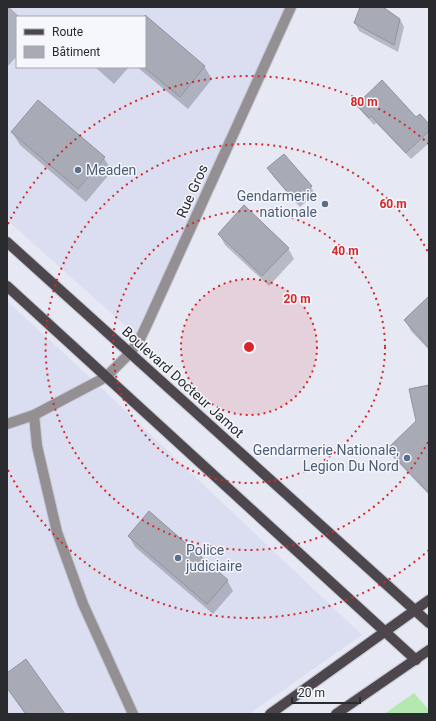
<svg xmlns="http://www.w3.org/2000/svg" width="436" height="721" viewBox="0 0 436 721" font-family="Roboto,sans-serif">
  <rect width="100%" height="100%" fill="#e6e9f4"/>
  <!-- built -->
  <g fill="#dadef0" fill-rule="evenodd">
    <path d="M7,7h288l-155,332 -133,-119zM17,17h128v50h-128z"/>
    <path d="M7,301l87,80 268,254 -113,79h-242z"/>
  </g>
  <!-- green -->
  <path fill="#b4e8b0" d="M414,693l15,17v4h-45z"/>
  <!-- shadow -->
  <g fill="#0003">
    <path d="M7,7h2l11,10h-3v39l-10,11z"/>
    <path d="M361,7h21l18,12 4,8 -6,25 -39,-21 -4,-8z"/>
    <path d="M145,22l59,44 8,13 -24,30 -51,-42h8z"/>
    <path d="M95,67h34l-15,17z"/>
    <path d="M38,101l66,57 8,13 -26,31 -66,-57 -8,-13z"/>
    <path d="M357,105l72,20v18l-18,16 -35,-36 -2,2 -12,-13z"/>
    <path d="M269,169l42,18 4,7 -15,13 -27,-31z"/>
    <path d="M219,234l69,14 6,11 -25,27 -44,-41z"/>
    <path d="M429,298v52l-18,-19 -6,-11z"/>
    <path d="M429,412v83l-37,-39 -4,-7z"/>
    <path d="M129,536l98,44 6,11 -20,23 -78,-67z"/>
    <path d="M7,674l57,40h-39l-18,-26z"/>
  </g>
  <!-- building -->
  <g fill="#a8abb5" stroke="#91939d">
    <path d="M360,7h23l17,12 -6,26 -40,-22z"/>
    <path d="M145,15l60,51 -25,31 -35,-29z"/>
    <path d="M382,80l34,37 4,-3 9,10v7l-23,22 -35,-37 -2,2 -13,-13z"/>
    <path d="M38,100l67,57 -27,32 -67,-57z"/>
    <path d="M284,154l28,32 -17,15 -28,-33z"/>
    <path d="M244,205l45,43 -27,28 -44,-42z"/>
    <path d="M429,296v52l-25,-28z"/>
    <path d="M429,385v108l-42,-44 29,-28 -7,-32z"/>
    <path d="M149,511l79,69 -21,24 -79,-68z"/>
    <path d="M26,659l39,55h-39l-19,-26v-15z"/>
  </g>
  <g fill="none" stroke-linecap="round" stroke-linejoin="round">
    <!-- minor casing -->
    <g stroke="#c4c7d1" stroke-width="12">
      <g id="minor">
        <path d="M34,415l3,31 20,86 26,72 50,110"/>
        <path d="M7,424l27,-9 72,-38 24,-24 10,-14 8,-17 143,-315"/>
      </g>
    </g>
    <!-- major casing -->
    <g stroke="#c4c7d1" stroke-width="12">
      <g id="major">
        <path d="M7,242l422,381"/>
        <path d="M7,286l409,374"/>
        <path d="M270,714l159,-114"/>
        <path d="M336,714l93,-64"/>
      </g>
    </g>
    <!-- minor -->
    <use href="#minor" stroke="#938f93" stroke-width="10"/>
    <!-- major -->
    <use href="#major" stroke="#4d474d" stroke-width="10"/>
  </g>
  <!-- distance rings -->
  <circle cx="249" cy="347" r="68" fill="#d62828" fill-opacity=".12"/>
  <g fill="none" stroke="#d62828" stroke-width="2" stroke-dasharray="2 4">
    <circle cx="249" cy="347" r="68"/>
    <circle cx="249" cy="347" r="136"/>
    <path d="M428 442A203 203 0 1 1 428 252"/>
    <path d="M429 550A271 271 0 0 1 8 470M8 224A271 271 0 0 1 429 144"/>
  </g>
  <!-- markers -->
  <g fill="#5c6f8a" stroke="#f5f7fd" stroke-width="1.5">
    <circle cx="78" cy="170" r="4"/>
    <circle cx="325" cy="204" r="4"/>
    <circle cx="407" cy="458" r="4"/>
    <circle cx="178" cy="558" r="4"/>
  </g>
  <g text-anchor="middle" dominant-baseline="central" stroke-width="3" stroke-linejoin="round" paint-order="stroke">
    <!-- service labels -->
    <g font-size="14" fill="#4e5e75" stroke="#f5f7fd" text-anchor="start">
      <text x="86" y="170">Meaden</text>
      <text x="317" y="196" text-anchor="end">Gendarmerie<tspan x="317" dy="16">nationale</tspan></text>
      <text x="399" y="450" text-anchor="end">Gendarmerie Nationale,<tspan x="399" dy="16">Legion Du Nord</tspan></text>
      <text x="186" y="550">Police<tspan x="186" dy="16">judiciaire</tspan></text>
    </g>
    <!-- street labels -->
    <g font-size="14" fill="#2a2b2f" stroke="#f5f7fd">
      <text transform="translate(192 191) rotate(-66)">Rue Gros</text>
      <text transform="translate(183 382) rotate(42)">Boulevard Docteur Jamot</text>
    </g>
  </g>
  <circle cx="249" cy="347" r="6" fill="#d62828" stroke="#f5f7fd" stroke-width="2"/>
  <g font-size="12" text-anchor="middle" font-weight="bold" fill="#d62828" stroke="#f5f7fd" stroke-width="3" stroke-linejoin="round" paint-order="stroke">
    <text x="364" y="106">80 m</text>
    <text x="393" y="208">60 m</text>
    <text x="345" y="255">40 m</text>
    <text x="297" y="303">20 m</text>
  </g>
  <!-- border -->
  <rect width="436" height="721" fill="none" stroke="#2a2b2f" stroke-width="16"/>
  <!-- legend -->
  <rect x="16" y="16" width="130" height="52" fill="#f5f7fd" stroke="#a4a5ab"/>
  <rect x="24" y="29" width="20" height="6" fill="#4d474d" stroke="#a4a5ab"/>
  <text x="52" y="36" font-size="12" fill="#2a2b2f">Route</text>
  <rect x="24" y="46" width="20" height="12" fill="#a8abb5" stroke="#a4a5ab"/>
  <text x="52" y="56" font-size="12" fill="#2a2b2f">Bâtiment</text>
  <!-- scale -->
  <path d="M292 697v6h68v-6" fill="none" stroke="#2a2b2f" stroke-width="2"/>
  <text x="298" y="697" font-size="12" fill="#2a2b2f" stroke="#f5f7fd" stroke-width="3" paint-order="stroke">20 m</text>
</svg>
